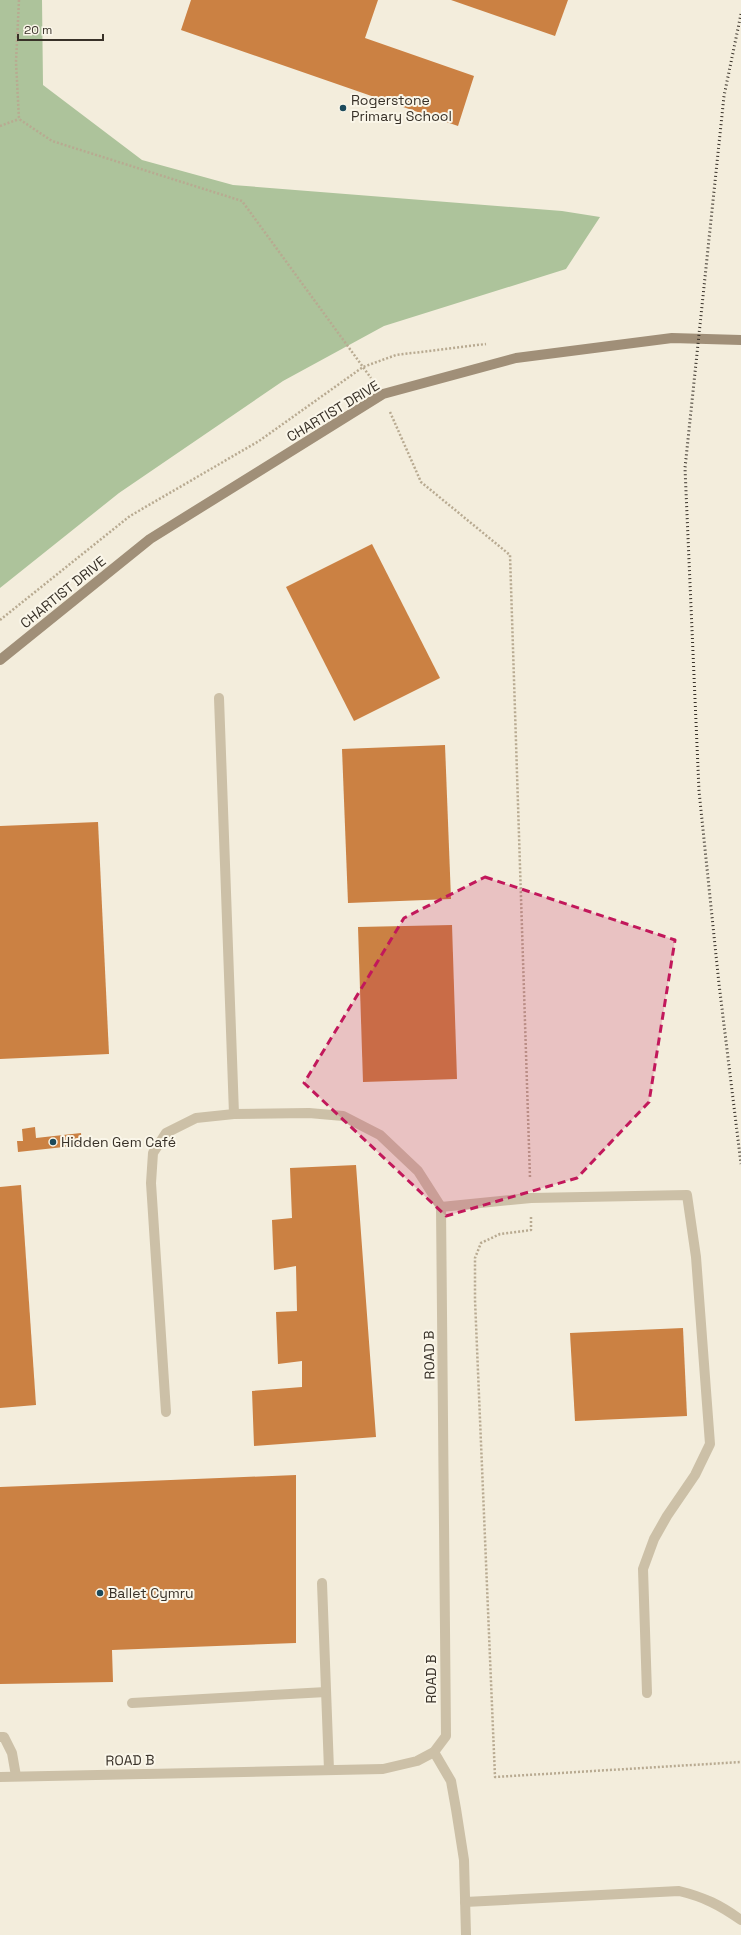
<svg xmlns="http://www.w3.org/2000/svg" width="741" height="1935" viewBox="0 0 741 1935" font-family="'Space Grotesk',sans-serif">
  <rect width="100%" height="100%" fill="#f3eddc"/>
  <!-- green -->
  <path fill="#adc39b" d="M0,0h42l1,85 99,75 91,25 329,26 38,6 -34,52 -182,57 -101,55 -164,112 -119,95z"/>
  <!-- building -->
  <g fill="#cb8143">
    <path d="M191,0h187l-13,38 109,38 -16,50 -277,-96z"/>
    <path d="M451,0h117l-13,36z"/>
    <path d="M372,544l68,134 -86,43 -68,-134z"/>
    <path d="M445,745l6,154 -103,4 -6,-154z"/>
    <path d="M98,822l11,232 -109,5v-233z"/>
    <path d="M452,925l5,154 -94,3 -5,-155z"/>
    <path d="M35,1127l1,11 45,-5 1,12 -64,7 -1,-11h6l-1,-12z"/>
    <path d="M356,1165l20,272 -122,9 -2,-55 50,-4v-26l-24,3 -2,-52 21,-1 -1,-45 -22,4 -2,-50 20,-2 -2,-50z"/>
    <path d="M21,1185l15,220 -36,3v-221z"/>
    <path d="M683,1328l4,88 -112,5 -5,-88z"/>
    <path d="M296,1475v168l-184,7 1,32 -113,2v-197z"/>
  </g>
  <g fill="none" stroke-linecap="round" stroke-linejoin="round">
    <!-- path -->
    <g stroke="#b8aa91" stroke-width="2.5" stroke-dasharray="2 2" stroke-linecap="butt">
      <path d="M19,0l-3,62 3,57 33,22 190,60 129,177"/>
      <path d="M0,126l19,-7"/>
      <path d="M390,412l31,70 89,73 20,623"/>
      <path d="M0,620l130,-104 129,-75 104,-74 33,-12 90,-11"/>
      <path d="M531,1217v13l-31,4 -19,9 -6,15v42l20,477 246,-15"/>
    </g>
    <!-- service -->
    <g stroke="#ccc0a7" stroke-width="10">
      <path d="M441,1207l90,-9 156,-3 9,62 14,187 -15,31 -28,41 -13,23 -11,30 4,124"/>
      <path d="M322,1583l7,187"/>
      <path d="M132,1703l194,-11"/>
      <path d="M0,1737h4l8,16 4,23"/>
      <path d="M434,1752l17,29 5,28 8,51 2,75"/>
      <path d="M465,1902l214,-11c25,6 41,14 62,29"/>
    </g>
    <!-- minor -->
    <g stroke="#ccc0a7" stroke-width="10">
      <path d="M166,1412l-15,-229 2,-30 13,-20 30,-15 38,-4 -15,-416"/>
      <path d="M0,1777l383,-8 34,-8 17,-9 12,-16 -5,-529 -23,-36 -38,-36 -37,-19 -34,-3 -75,1"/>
    </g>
    <!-- secondary -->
    <path stroke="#a08f78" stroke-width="10" d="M0,660l150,-121 233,-145 133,-36 156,-20 69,2"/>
    <!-- rail -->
    <path stroke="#383128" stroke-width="3" stroke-dasharray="1 3" stroke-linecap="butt" d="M741,14l-17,82 -39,372 14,323 20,193 22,180"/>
  </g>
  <!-- marked area -->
  <path fill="#c2185b" fill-opacity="0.2" stroke="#c2185b" stroke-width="3" stroke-dasharray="8 5" stroke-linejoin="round" d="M485,877l190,63 -26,162 -72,76 -131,38 -142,-133 100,-165z"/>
  <!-- markers -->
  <g fill="#1c4a5b" stroke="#faf6e9" stroke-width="1.5">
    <circle cx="343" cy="108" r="4"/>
    <circle cx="53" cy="1142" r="4"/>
    <circle cx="100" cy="1593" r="4"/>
  </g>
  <g text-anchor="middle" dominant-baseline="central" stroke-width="4" stroke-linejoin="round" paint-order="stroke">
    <!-- poi labels -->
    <g font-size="14" fill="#383128" stroke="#faf6e9" text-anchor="start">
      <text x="351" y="100">Rogerstone<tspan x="351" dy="16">Primary School</tspan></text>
      <text x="61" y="1142">Hidden Gem Café</text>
      <text x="108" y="1593">Ballet Cymru</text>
    </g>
    <!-- street labels -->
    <g font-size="14" fill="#383128" stroke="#faf6e9">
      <text transform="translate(333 411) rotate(-31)">CHARTIST DRIVE</text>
      <text transform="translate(63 592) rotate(-39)">CHARTIST DRIVE</text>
      <text transform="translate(429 1355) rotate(-91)">ROAD B</text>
      <text transform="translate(431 1679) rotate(-90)">ROAD B</text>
      <text transform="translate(130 1760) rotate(-1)">ROAD B</text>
    </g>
  </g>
  <!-- scale -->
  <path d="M18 34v6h85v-6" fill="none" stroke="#383128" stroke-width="2"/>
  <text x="24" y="34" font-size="12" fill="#383128" stroke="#faf6e9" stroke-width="3" paint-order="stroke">20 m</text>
</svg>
